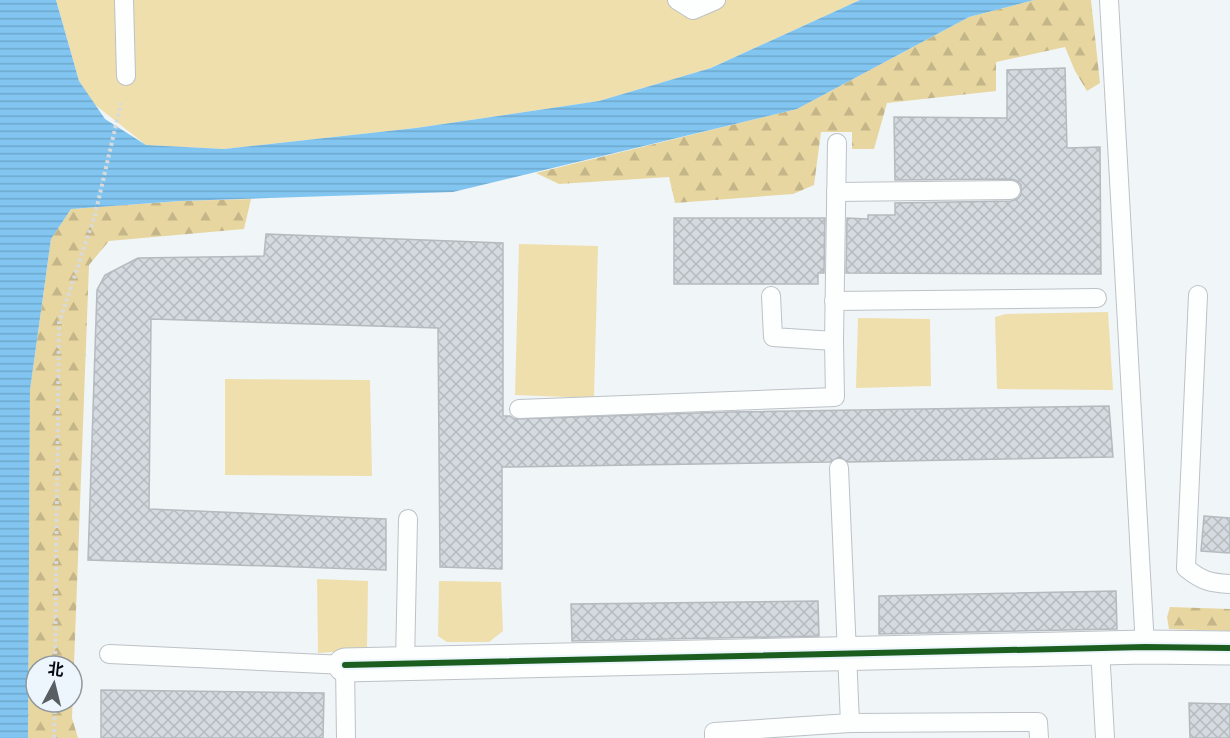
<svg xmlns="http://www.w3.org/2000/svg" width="1230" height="738" viewBox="0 0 1230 738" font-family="'Noto Sans','Noto Sans SC',sans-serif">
  <defs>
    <pattern id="forest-firs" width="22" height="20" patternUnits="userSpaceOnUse" patternTransform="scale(1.5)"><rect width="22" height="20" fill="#e7d6a0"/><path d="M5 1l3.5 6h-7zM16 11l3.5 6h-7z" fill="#c5b689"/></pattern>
    <pattern id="water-rules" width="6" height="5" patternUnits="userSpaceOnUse" patternTransform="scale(1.5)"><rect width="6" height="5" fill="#81c5f0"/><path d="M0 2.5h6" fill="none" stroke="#6ea8cd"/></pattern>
    <pattern id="building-cross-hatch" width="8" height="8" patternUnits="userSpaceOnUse" patternTransform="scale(1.5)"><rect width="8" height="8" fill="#d4dadf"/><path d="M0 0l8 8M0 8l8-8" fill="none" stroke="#b4babe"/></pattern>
  </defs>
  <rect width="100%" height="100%" fill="#f0f5f8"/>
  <!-- green -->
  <g fill="#efdfac">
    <path d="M56,0h804l-149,68 -112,33 -183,27 -192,21 -78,-4 -52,-41 -15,-23z"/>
    <path d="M519,244l79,2 -4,152 -79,-3z"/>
    <path d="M1108,312l5,78 -116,-1 -2,-72 11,-3z"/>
    <path d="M858,318l72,1 1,67 -75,2z"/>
    <path d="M225,379l145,1 2,96 -147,-1z"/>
    <path d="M317,579l51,2 -1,69 -49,3z"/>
    <path d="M439,581l62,1 2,49 -14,11h-42l-9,-6z"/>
  </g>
  <!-- forest -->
  <g fill="url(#forest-firs)" fill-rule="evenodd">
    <path d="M1034,0h57l9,83 -13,8 -12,-20 -10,-24 -69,15v29l-109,12 -13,46h-22v-17h-31l-7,53 -21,9 -118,9 -6,-26 -110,7 -23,-11 261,-64 172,-92z"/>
    <path d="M251,199l-7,30 -135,12 -20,24 -17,453 6,20h-50l2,-348 21,-151 20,-30 109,-8zM36,666h36v36h-36z"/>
    <path d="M1170,607l60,2v22l-61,-2 -2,-12z"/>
  </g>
  <!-- water -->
  <path fill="url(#water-rules)" d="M0,0h56l23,81 26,38 41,26 78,4 192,-21 183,-27 112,-33 149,-68h174l-65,17 -172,92 -344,83 -273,9 -109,8 -20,30 -21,151 -2,348h-28z"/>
  <!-- building -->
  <g fill="url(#building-cross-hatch)" stroke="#b5babe" stroke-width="1.5">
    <path d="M1065,68l2,80 33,-1 1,127 -255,-1 1,-55 21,1v-4h27v-12l116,-2 6,-2 4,-4v-10l-4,-4 -6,-2 -116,1 -1,-63 113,1v-48z"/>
    <path d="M674,218h151l-1,55h-6v11h-144z"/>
    <path d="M266,234l237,9v173h7l4,3 216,-7 379,-6 4,51 -265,5 -9,-5 -9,5 -328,5v102l-62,-2 -2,-239 -287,-9 -2,190 237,10v51l-298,-10 9,-270 8,-15 33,-17 126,-2z"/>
    <path d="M1204,516l26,2v35l-29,-2z"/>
    <path d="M1116,591l1,38 -238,5v-38z"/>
    <path d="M818,601l1,35 -247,5 -1,-37z"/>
    <path d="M101,690l223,3 -1,45h-222z"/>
    <path d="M1189,703l41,1v34h-40z"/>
  </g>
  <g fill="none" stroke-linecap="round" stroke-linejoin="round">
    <!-- lane casing -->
    <g stroke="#bcc2c6" stroke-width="20">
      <g id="lane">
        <path d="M124,0l2,76"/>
        <path d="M677,0l16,10 23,-10"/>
        <path d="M1109,0l36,647"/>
        <path d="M836,192l175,-2"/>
        <path d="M1198,295l-12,273c16,13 24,15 44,16"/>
        <path d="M771,296l2,41 61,4"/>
        <path d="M834,301l263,-3"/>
        <path d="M519,409l316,-12 -1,-56 3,-198"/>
        <path d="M839,468l11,255"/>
        <path d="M1100,648l5,90"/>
        <path d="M109,654l236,11 1,73"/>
        <path d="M405,663l3,-144"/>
        <path d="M714,738v-6l136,-9 188,-1 1,16"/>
      </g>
    </g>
    <!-- street casing -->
    <g stroke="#bcc2c6" stroke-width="35">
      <path id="street" d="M345,665l800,-18 85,1"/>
    </g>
    <!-- path -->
    <g stroke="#d9dadb" stroke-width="4" stroke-dasharray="3 3" stroke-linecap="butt">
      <path d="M55,666l4,-343 36,-108 26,-112"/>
      <path d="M54,738l1,-36"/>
    </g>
    <!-- lane -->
    <use href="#lane" stroke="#fdfefe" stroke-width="18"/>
    <!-- street -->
    <use href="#street" stroke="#fdfefe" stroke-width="33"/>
    <!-- cycleway casing -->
    <g stroke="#edf6fc" stroke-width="10">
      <path id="cycleway" d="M345,665l800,-18 85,1"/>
    </g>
    <!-- cycleway -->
    <use href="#cycleway" stroke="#1b5e20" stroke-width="6"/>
  </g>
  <!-- north arrow -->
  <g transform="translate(54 684) rotate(7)"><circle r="28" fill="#edf6fc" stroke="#91989e" stroke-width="1.5"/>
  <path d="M0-4.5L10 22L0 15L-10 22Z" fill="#585e62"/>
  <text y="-9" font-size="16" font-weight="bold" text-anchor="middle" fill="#060c11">北</text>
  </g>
</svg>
